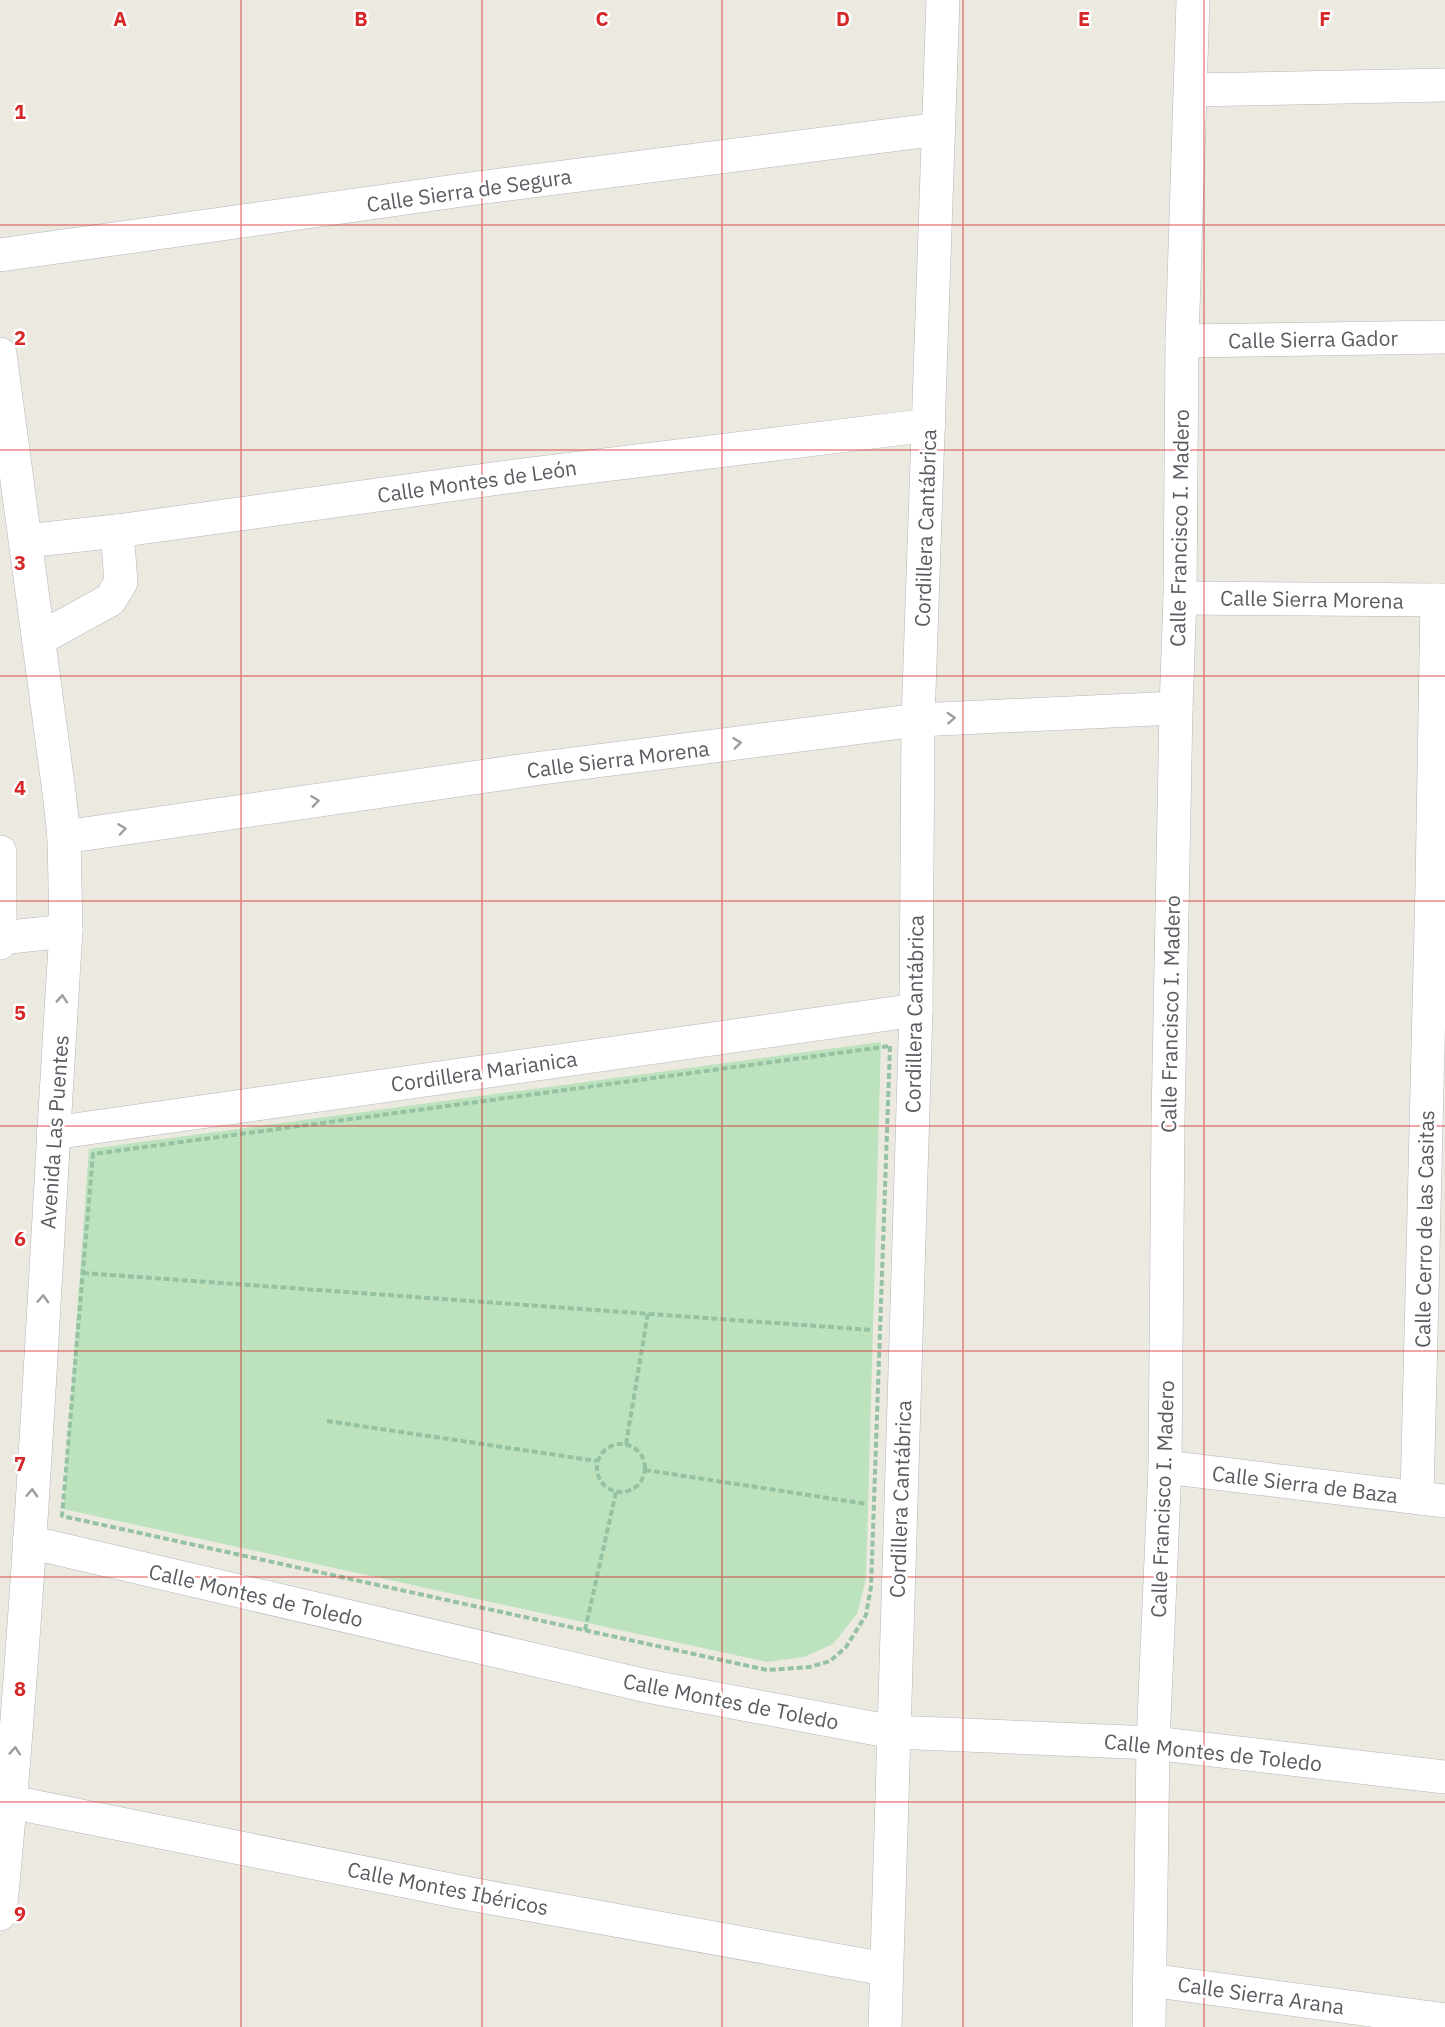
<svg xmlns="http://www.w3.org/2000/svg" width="1445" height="2027" viewBox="0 0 1445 2027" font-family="'IBM Plex Sans',sans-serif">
  <rect width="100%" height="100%" fill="#ece9e0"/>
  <!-- green -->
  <path fill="#bce3bd" d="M881,1042l-15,537 -9,35 -24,30 -29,13 -37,5 -704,-153 26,-360z"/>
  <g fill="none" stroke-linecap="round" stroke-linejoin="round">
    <!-- minor casing -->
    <g stroke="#b3b6bb" stroke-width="34">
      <g id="minor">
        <path d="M1191,90l254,-5"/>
        <path d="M0,255l477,-67 462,-59"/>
        <path d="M1182,341l263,-4"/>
        <path d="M0,354l59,438 5,45 2,94c-21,327 -34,656 -66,983"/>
        <path d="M26,541l91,-10 390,-54 422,-52"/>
        <path d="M1180,598l265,2"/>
        <path d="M39,639l71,-39 11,-18 -4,-51"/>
        <path d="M64,837l470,-68 384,-49 258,-12"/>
        <path d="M0,852v91"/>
        <path d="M0,938l66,-7"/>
        <path d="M53,1133l863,-123"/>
        <path d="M1165,1467l280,34"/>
        <path d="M1417,1497l15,-612 5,-285"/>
        <path d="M29,1542l618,144 246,46 260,11 292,34"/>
        <path d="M11,1802l454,91 420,76"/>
        <path d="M1149,1980l296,40"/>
        <path d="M885,2027l31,-1017 2,-290 25,-720"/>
        <path d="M1149,2027l4,-284 12,-276 3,-347 8,-412 4,-110 2,-257 11,-341"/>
      </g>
    </g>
    <!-- path -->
    <g stroke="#95c2a2" stroke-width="4" stroke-dasharray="6 3" stroke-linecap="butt">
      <path d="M890,1046l-19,541 -5,28 -20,32 -16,14 -20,6 -43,3 -705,-154 31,-362z"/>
      <path d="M83,1273l789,57"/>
      <path d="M327,1421l270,40"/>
      <circle cx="621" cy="1468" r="24"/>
      <path d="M626,1444l22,-131"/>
      <path d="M645,1470l222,34"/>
      <path d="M585,1630l31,-138"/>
    </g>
    <!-- minor -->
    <use href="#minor" stroke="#fff" stroke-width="33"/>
  </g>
  <!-- one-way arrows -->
  <defs><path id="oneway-chevron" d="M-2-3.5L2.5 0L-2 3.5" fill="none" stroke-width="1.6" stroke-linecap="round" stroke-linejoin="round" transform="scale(1.5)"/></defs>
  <g stroke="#9b9da0">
    <use href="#oneway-chevron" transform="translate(951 718) rotate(-3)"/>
    <use href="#oneway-chevron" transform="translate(737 743) rotate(-7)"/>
    <use href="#oneway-chevron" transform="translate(315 801) rotate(-8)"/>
    <use href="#oneway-chevron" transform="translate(122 829) rotate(-8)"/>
    <use href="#oneway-chevron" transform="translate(62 999) rotate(-86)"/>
    <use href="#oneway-chevron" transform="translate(43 1299) rotate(-87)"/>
    <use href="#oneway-chevron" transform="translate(32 1493) rotate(-87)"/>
    <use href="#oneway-chevron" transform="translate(15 1751) rotate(-86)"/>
  </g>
  <!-- grid -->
  <path fill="none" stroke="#d62828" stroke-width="1.5" stroke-opacity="0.55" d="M241,0v2027M482,0v2027M722,0v2027M963,0v2027M1204,0v2027M0,225h1445M0,450h1445M0,676h1445M0,901h1445M0,1126h1445M0,1351h1445M0,1577h1445M0,1802h1445"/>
  <g text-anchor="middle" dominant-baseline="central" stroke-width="5" stroke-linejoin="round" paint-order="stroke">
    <!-- street labels -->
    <g font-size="21" fill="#595c61" stroke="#fff">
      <text transform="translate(469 190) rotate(-8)">Calle Sierra de Segura</text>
      <text transform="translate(1313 339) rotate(-1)">Calle Sierra Gador</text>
      <text transform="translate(477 481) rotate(-8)">Calle Montes de León</text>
      <text transform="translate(925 528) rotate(-88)">Cordillera Cantábrica</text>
      <text transform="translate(1179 528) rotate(-89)">Calle Francisco I. Madero</text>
      <text transform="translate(1312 599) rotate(1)">Calle Sierra Morena</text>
      <text transform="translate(618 759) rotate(-7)">Calle Sierra Morena</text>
      <text transform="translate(914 1014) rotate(-89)">Cordillera Cantábrica</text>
      <text transform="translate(1170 1014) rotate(-89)">Calle Francisco I. Madero</text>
      <text transform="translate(484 1071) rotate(-8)">Cordillera Marianica</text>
      <text transform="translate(54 1132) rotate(-86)">Avenida Las Puentes</text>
      <text transform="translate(1424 1229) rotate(-89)">Calle Cerro de las Casitas</text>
      <text transform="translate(1305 1484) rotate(7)">Calle Sierra de Baza</text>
      <text transform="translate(900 1499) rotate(-88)">Cordillera Cantábrica</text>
      <text transform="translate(1162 1499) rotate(-88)">Calle Francisco I. Madero</text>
      <text transform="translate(256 1595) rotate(13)">Calle Montes de Toledo</text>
      <text transform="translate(731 1701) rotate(11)">Calle Montes de Toledo</text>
      <text transform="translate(1213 1752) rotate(6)">Calle Montes de Toledo</text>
      <text transform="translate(448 1888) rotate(11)">Calle Montes Ibéricos</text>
      <text transform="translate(1261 1995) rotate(8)">Calle Sierra Arana</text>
    </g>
  </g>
  <g font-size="20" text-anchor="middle" font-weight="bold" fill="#d62828" stroke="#fff" stroke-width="5" stroke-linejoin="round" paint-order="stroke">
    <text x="120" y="26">A</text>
    <text x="361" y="26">B</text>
    <text x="602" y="26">C</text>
    <text x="843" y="26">D</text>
    <text x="1084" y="26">E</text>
    <text x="1325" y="26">F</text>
    <text x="20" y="119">1</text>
    <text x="20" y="345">2</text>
    <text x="20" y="570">3</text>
    <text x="20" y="795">4</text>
    <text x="20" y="1020">5</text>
    <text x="20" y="1246">6</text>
    <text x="20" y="1471">7</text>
    <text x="20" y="1696">8</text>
    <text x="20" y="1921">9</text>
  </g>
</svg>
